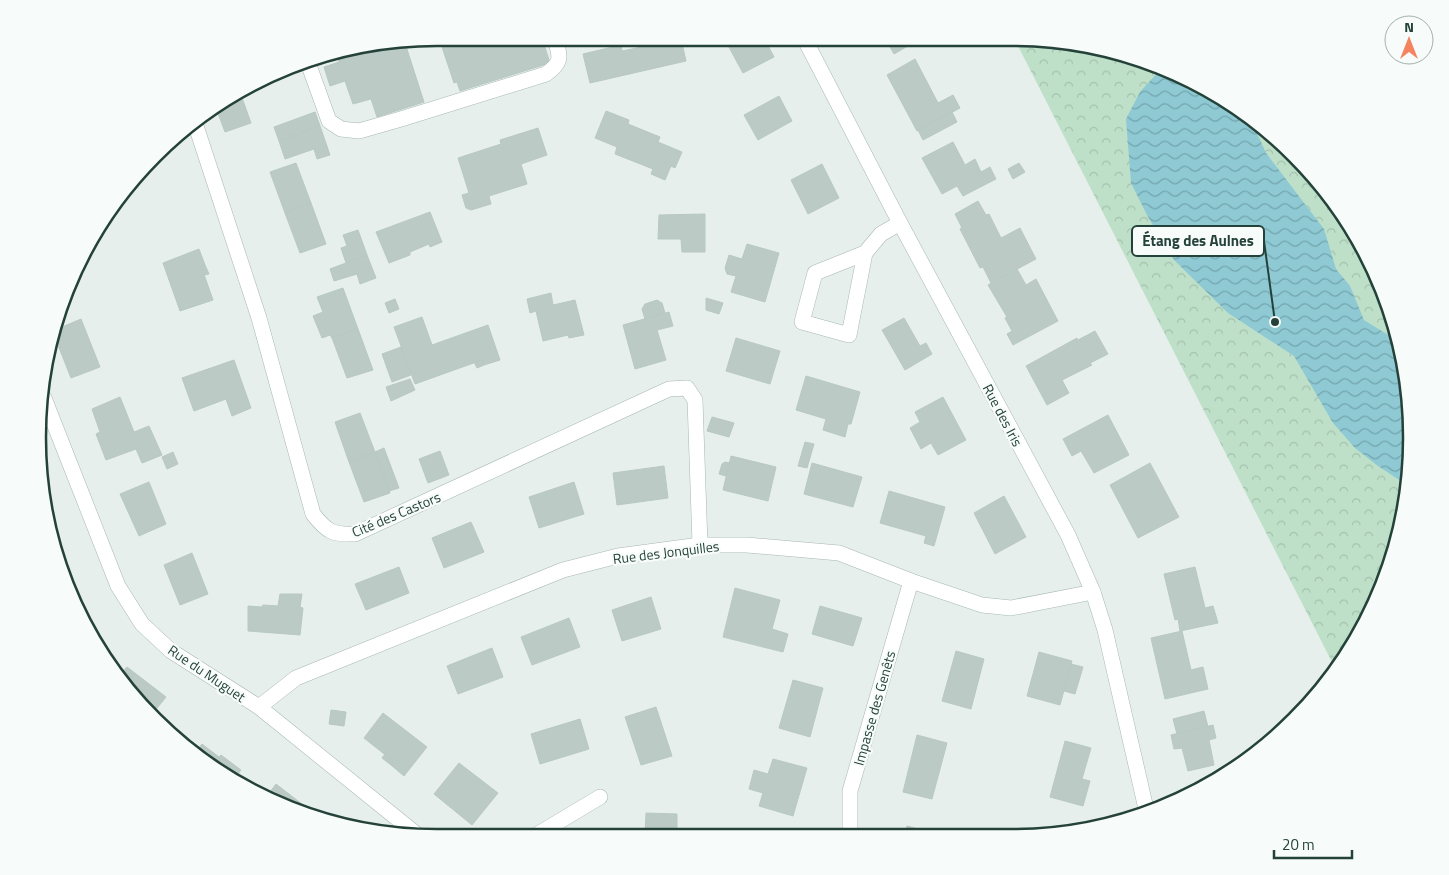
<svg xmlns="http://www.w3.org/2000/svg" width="1449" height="875" viewBox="0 0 1449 875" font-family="'Titillium Web',sans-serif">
  <defs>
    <pattern id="park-crowns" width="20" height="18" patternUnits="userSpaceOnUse" patternTransform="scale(1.25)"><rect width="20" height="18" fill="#bfe0c8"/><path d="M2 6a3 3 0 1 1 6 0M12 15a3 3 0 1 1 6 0" fill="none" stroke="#a4c1ad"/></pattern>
    <pattern id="water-waves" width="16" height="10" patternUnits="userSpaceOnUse" patternTransform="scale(1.25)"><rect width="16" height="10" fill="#8ec9d4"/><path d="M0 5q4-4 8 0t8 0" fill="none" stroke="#74a5ad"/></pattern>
  </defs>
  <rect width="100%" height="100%" fill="#e6efeb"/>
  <!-- park -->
  <path fill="url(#park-crowns)" d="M1014,38h24l102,21 94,46 61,50 49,61 37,69 23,75 7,78 -7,78 -23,75 -37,69 -8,10z"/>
  <!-- water -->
  <path fill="url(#water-waves)" d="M1163,70l71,35 16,13 16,35 58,76 12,40 14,17 14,34 34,21 6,19 7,78 -4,47 -29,-19 -23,-18 -22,-25 -39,-67 -66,-43 -54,-53 -26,-43 -17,-34 -5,-64 14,-27 19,-21z"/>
  <!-- building -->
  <g fill="#bbcac4" stroke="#b8c9c2">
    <path d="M439,38h103l8,25 -90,28 -3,-9 -3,1z"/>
    <path d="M724,38h40l10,19 -31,16z"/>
    <path d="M885,38h35v1l-26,15z"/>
    <path d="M981,38h12l2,3 -10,5z"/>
    <path d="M681,39l5,22 -96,22 -7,-29 38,-9 1,6z"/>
    <path d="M405,43l19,59 -47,15 -6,-18 -18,5 -8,-23 -15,5 -6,-19 15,-5 -2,-8z"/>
    <path d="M915,59l23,44 15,-8 7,13 -43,23 -30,-56z"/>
    <path d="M241,95l10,28 -26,9 -9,-24z"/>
    <path d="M779,96l13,25 -34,19 -14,-25z"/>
    <path d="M606,111l23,9 -1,4 32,13 -2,5 24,10 -7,16 -4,-2 -6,14 -14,-6 2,-5 -38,-15 2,-7 -22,-9z"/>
    <path d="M315,112l5,14 -41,15 -5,-14z"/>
    <path d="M952,112l5,10 -34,18 -5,-10z"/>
    <path d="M320,126l10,29 -13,4 -3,-10 -29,10 -6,-18z"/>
    <path d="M538,128l9,27 -26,9 6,20 -38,12 2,8 -20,6 -5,-2 -4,-13 7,-2 -11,-35 43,-14 -1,-4z"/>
    <path d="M953,142l12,23 10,-6 6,13 9,-5 6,12 -33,17 -6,-10 -15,8 -20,-36z"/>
    <path d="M296,163l15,40 -26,10 -15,-41z"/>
    <path d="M1019,163l6,9 -12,7 -5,-10z"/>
    <path d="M822,164l17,34 -31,16 -17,-34z"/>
    <path d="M978,201l8,14 3,-1 12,24 19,-10 16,31 -45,24 -8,-16 -3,1 -20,-39 2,-1 -7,-14z"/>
    <path d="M311,203l15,41 -26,9 -15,-40z"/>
    <path d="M430,212l12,30 -12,5 -1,-3 -19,8v3l-21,8 -13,-31z"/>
    <path d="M705,214v38h-23l-1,-13h-23l1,-24z"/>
    <path d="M358,230l9,25 -21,8 -5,-15 6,-2 -4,-11z"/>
    <path d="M747,244l32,9 -14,49 -34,-10 5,-16 -9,-2 -2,-6 4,-13 13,4z"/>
    <path d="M199,249l6,16 -4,1 12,34 -33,11 -17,-48z"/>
    <path d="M367,255l9,23 -16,6 -3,-10 -23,7 -4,-12z"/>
    <path d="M205,265l4,9 -5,1 -3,-9z"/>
    <path d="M1017,269l9,16 10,-6 22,42 -45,24 -6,-11 5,-3 -7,-13 2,-1 -19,-32z"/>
    <path d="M343,288l15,41 -26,9 -2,-3 -8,3 -9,-22 10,-4 -6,-15z"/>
    <path d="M551,293l2,12 22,-5 9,35 -15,3 -1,-3 -25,6 -7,-30 -6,2 -3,-14z"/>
    <path d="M706,298l17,5 -4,11 -13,-4z"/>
    <path d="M395,299l4,10 -10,4 -4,-10z"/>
    <path d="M657,300l5,3 3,10 -20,6 -3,-10 3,-5z"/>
    <path d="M669,312l4,14 -16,4 9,30 -31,9 -12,-44z"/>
    <path d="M422,317l10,28 56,-20 12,35 -16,5 -2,-5 -67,24 -21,-57z"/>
    <path d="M904,318l16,28 6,-3 6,11 -27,16 -23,-40z"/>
    <path d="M81,319l19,48 -29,11 -17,-43 1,-5z"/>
    <path d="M358,329l15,41 -26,8 -15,-40z"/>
    <path d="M1095,331l13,23 -18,9 2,2 -30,15 7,13 -22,12 -21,-39 51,-28 1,2z"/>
    <path d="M736,338l44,13 -10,33 -44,-13z"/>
    <path d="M401,347l10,28 -19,7 -10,-28z"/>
    <path d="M234,360l17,48 -19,8 -6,-17 -32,12 -12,-33z"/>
    <path d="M482,360l2,5 -7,3 -3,-6z"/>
    <path d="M806,376l54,16 -9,32h-3l-3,13 -22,-7 3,-11 -30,-9z"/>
    <path d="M410,379l5,11 -24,11 -5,-14z"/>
    <path d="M120,397l14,35 15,-6 13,29 -20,8 -6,-14 -30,11 -10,-26 4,-2 -8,-23z"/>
    <path d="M943,397l23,43 -28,15 -7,-12 -10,6 -11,-21 10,-6 -5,-10z"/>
    <path d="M360,413l15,39 -26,10 -14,-40z"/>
    <path d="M1108,415l21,40 -35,18 -13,-22 -9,5 -9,-17z"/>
    <path d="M712,417l22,6 -5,14 -22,-6z"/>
    <path d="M805,442l9,2 -7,24 -9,-2z"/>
    <path d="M384,448l15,40 -10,3 -14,-39z"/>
    <path d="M440,451l9,24 -21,8 -9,-24z"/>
    <path d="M173,452l5,12 -11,5 -5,-12z"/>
    <path d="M375,452l15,41 -26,9 -15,-40z"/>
    <path d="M731,456l45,11 -8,34 -45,-11z"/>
    <path d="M725,462l5,1 -4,13 -7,-2 3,-10z"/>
    <path d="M812,463l50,14 -9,30 -49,-13z"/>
    <path d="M1150,463l29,54 -41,21 -28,-53z"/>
    <path d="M664,466l4,32 -51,7 -4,-32z"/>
    <path d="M149,482l17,42 -27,12 -19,-42z"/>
    <path d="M574,482l10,32 -45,14 -10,-31z"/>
    <path d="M889,491l56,16 -11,39 -10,-3 2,-7 -46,-13z"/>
    <path d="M1004,496l22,41 -31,17 -21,-41z"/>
    <path d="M471,522l13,30 -40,16 -12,-30z"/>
    <path d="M192,553l16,41 -28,11 -16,-40z"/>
    <path d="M399,567l10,26 -43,17 -11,-26z"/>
    <path d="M1195,567l10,41 8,-2 5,17 -38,8 -2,-12 -3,1 -11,-46z"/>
    <path d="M735,588l45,12 -8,29 16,5 -5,18 -60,-15z"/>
    <path d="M280,594h22l-2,13 3,1 -3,27 -52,-4v-25l14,1 1,-2 15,1z"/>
    <path d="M651,597l10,32 -39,12 -10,-31z"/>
    <path d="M820,606l42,12 -9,28 -41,-12z"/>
    <path d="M81,608l19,27 -3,2z"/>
    <path d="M569,618l11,29 -48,18 -11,-28z"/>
    <path d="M1182,631l9,39 12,-3 5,22 -43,10 -14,-61z"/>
    <path d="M492,648l11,29 -45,17 -11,-28z"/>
    <path d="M956,651l28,8 -13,50 -29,-8z"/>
    <path d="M1039,652l33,9 -12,44 -33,-9z"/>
    <path d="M1071,664l12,3 -8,27 -11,-3z"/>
    <path d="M127,667l39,30 -12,15 -34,-31 -2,-4z"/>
    <path d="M793,680l30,8 -13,49 -31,-9z"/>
    <path d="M656,707l16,49 -31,9 -16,-48z"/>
    <path d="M331,710l15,2 -2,14 -15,-2z"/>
    <path d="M1204,711l4,16 -31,7 -4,-15z"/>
    <path d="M383,713l44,34 -23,29 -13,-11 2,-4 -29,-23z"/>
    <path d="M580,719l9,30 -49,15 -9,-30z"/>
    <path d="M1213,725l3,13 -7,2 5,25 -26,6 -6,-23 -8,1 -3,-14z"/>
    <path d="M917,735l30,8 -15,56 -29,-7z"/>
    <path d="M1065,741l26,7 -9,31 8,2 -7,25 -33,-9z"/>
    <path d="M202,744l17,13 2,-2 20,15 -7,9 -19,-9 -19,-18z"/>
    <path d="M385,754l8,7 -2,4 -9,-7z"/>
    <path d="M773,759l34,9 -14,48 -34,-10 4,-13 -14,-4 5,-19 14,4z"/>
    <path d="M459,763l39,30 -26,32 -38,-31z"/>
    <path d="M276,784l35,27 -3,5 -41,-20z"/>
    <path d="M1212,784l-22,10 -1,-5z"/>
    <path d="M646,813l31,1v23h-32z"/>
    <path d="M907,826l33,9 -1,2h-35z"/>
  </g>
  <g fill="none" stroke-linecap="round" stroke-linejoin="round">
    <!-- service casing -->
    <g stroke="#a8b8b2" stroke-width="16">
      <path id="service" d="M307,60l22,61 12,8 18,2 42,-12 145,-45c17,-12 14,-17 9,-36"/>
    </g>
    <!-- minor casing -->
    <g stroke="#a8b8b2" stroke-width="16">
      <g id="minor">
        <path d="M804,38l96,185 168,312 25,57 12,38 42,183"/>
        <path d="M194,120l65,198 54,196c14,18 20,21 42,20l314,-145 18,-1 8,12 5,145"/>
        <path d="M865,253l-16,82 -47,-13 13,-49 50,-20 16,-19 19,-11"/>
        <path d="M44,398l74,188 24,38 29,27 88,56 161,130"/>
        <path d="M259,707l37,-29 267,-108 55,-14 82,-11h47l92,8 72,28 71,24 29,3 82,-16"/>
        <path d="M533,837l67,-40"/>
        <path d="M850,837v-46l61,-210"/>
      </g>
    </g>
    <!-- service -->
    <use href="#service" stroke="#fff" stroke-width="15"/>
    <!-- minor -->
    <use href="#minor" stroke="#fff" stroke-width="15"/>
  </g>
  <g text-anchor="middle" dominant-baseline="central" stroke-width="4.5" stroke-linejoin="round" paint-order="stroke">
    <!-- street labels -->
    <g font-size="14" fill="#24423a" stroke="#f7fbf9">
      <text transform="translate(1003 415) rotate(62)">Rue des Iris</text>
      <text transform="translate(396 514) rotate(-23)">Cité des Castors</text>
      <text transform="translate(666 552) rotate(-7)">Rue des Jonquilles</text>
      <text transform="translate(207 673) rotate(34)">Rue du Muguet</text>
      <text transform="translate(874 708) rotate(-74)">Impasse des Genêts</text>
    </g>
  </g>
  <!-- crop -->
  <path d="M0 0H1449V875H0ZM437 46H1012A391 391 0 0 1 1403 437V438A391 391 0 0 1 1012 829H437A391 391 0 0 1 46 438V437A391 391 0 0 1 437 46Z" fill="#f7fbf9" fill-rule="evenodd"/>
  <path fill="none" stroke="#24423a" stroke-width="2.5" d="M437 46H1012A391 391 0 0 1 1403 437V438A391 391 0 0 1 1012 829H437A391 391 0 0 1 46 438V437A391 391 0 0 1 437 46Z"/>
  <!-- callouts -->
  <path fill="none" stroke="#24423a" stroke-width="2" d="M1275 322L1264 241"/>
  <circle fill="#24423a" stroke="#f7fbf9" stroke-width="2" cx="1275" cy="322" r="5"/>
  <rect fill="#f7fbf9" stroke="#24423a" stroke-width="2" x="1132" y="226" width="132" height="30" rx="5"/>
  <g font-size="15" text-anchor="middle" font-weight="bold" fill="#24423a">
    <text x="1198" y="246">Étang des Aulnes</text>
  </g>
  <!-- north arrow -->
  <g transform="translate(1409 40)"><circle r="24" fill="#f7fbf9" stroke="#a3b1ad"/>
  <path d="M0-4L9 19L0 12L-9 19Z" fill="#f4845f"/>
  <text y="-8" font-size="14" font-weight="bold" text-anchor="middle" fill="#24423a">N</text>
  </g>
  <!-- scale -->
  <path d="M1274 850v8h78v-8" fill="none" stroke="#24423a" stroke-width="2.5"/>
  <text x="1282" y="850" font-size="15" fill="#24423a" stroke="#f7fbf9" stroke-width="4" paint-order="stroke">20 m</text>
</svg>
